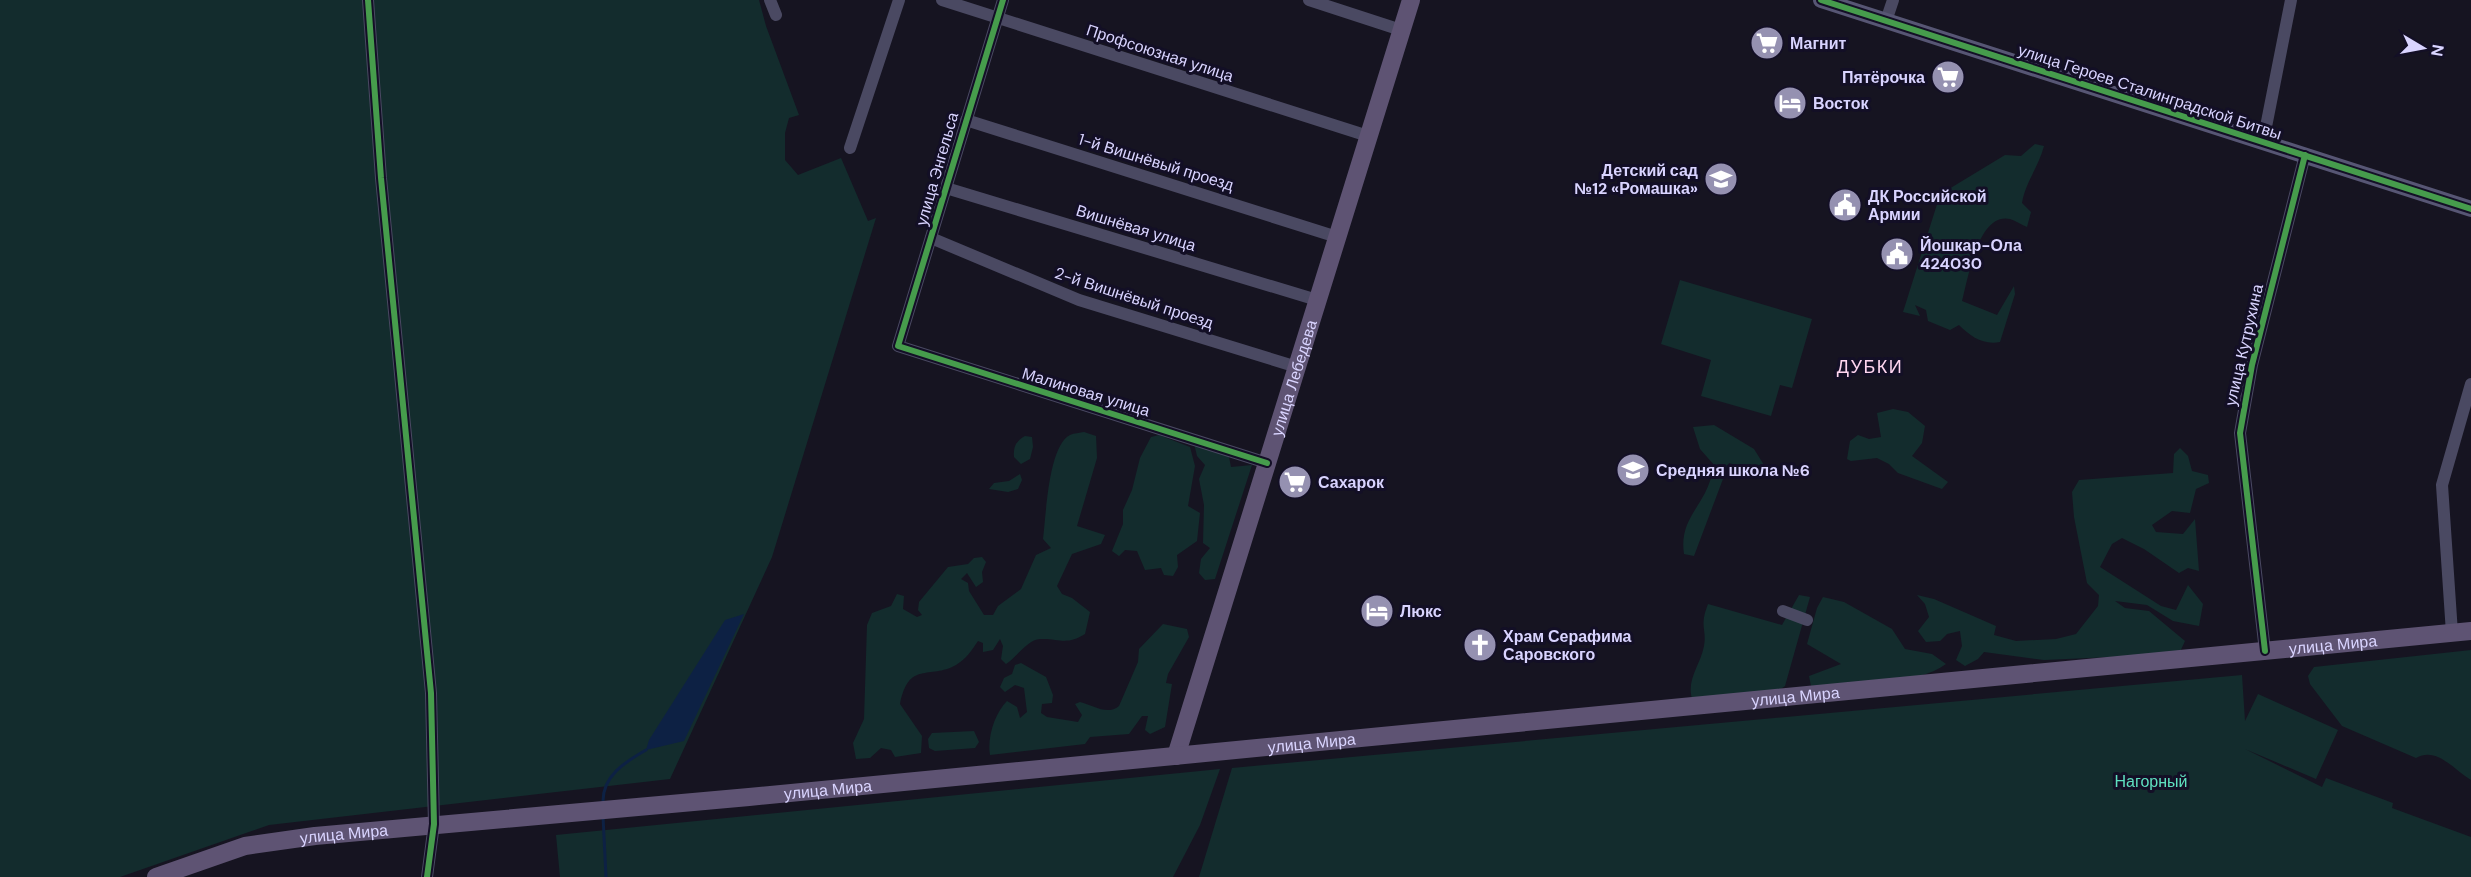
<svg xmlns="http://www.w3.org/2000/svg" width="2471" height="877" viewBox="0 0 2471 877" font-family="'DM Sans',sans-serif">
  <rect width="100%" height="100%" fill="#161421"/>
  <!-- green -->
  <g fill="#132c2d">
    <path d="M0,0h759l7,26 33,89 -10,3 -4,15v27l13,15 43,-17 27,63 8,-3 -104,339 -102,222 -401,46 -149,52h-120z"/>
    <path d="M2035,144l9,2c-5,20 -19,37 -22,57l9,9 -4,15c-5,-2 -11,-6 -17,-8 -32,-7 -42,60 -48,82l35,14 17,-29 1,8 -15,48c-17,3 -29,-5 -41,-17l-9,5 -22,-9 -2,-11 -11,-5 5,11 -17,-4 36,-114 5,-6 61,-37 16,1z"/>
    <path d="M1680,280l132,39 -20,69 -12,-3 -9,31 -70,-20 10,-36 -50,-16z"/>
    <path d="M1893,409l15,3 17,14 -3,17 -10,13 36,26 -6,7 -44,-16 -9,-9 -12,-6 -26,3 -4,-2 3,-18 8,-6 11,4 12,-2 -4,-24z"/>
    <path d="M1714,425l40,24 10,16 -3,8 -32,-10 -35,93 -10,-2c-4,-27 9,-39 21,-61 4,-8 7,-18 10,-27l-15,-17 -7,-22z"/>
    <path d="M1084,432l12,4 1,22 -20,68 28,9 -4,9 -29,10 -15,32 5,8 10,4 18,14 -5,22c-19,12 -26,4 -45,5 -12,0 -24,19 -34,25l-5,-5 2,-13 -3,-7 -7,11 -10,2v-9l-5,-2c-6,9 -12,18 -22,24 -27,15 -47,-5 -56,39l22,32 -1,17 -26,4 -4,-7 -10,-2 -11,10 -14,1 -3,-16 11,-24 3,-94 5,-12 19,-7 6,-12 7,2 -1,13 14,8 5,-2 -4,-5 1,-8 29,-35 20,-3 6,-6 8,-1 4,5 -4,10 1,10 -7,5 -9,-14 -6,6 7,4 1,8 15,24h9l5,-9 23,-17 15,-34 15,-7 -8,-9c3,-22 5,-93 27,-104 4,-2 10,-2 14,-3z"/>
    <path d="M1159,435l31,12 5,19 -7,40 12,7 -3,28 -20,14 1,12 -5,9 -9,-1 -3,-7 -16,2 -8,-19 -12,-1 -6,6 -7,-5 11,-27v-14l9,-20 8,-32 11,-21z"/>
    <path d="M1025,436l7,1 1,10 -3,12 -9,5 -7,-7c-1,-10 2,-16 11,-21z"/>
    <path d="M1194,443l24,7 11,7 2,10 21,-2 -37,114 -10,1 -6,-7 2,-14 9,-11 -7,-5 1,-38 -5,-26 6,-14 -8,-9z"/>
    <path d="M2180,448l8,8 4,15 16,4 1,8 -13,6 -6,24 -18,-2 -20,14 4,7 27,2 12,-15 4,52 -11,-3 -9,5 -35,-24 -22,-11 -10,6 -12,23 61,39 15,4 12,-25 15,19 -4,22 -26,-5 -26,-16 -32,-4 10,7 24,3 36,30 -6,13 -135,6 -60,-8 -6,7 -13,7 -9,-6 6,-14 -2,-15 -13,3 -7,7 -14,1 -8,-11 11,-14 -4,-13 -8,-9 17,4 62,27 -2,9 22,6 40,-2 20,-5 22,-28 1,-11 -12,-12 -13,-66 -2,-25 7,-12 94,-7 1,-19z"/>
    <path d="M1020,474l2,6 -4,9 -10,3 -19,-3 5,-6 15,-2z"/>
    <path d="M1799,595l11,2 -25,89 -17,12 -75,4c-8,-22 7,-35 11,-56 3,-17 -5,-19 4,-42l74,21z"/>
    <path d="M1823,597l21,5 48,27 13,20 27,5 14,10c-29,22 -98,19 -135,22l-2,-10 32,-12 -34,-20 10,-36z"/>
    <path d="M1163,624l24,5 2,8 -21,37 -2,9 6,1 -7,43 -15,7 -5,-4 3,-14h-6l-13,18 -39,3 -5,7 -95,11c-3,-18 5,-42 17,-54l10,6 3,11 7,-6 -3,-24 -9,-3 -10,7 -5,-5 4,-9 8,-4 3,-9 6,-2 25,14 7,18 -1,8 -10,1 -1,9 6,4 31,5 4,-7 -7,-11 5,-2c13,3 27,14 39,4l19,-44 1,-13z"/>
    <path d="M2471,650v130c-17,-10 -34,-34 -55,-22l-74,-32 -32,-42 -2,-8 6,-9z"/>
    <path d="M2242,675l3,46 13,-27 80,36 -22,49 -71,-30 77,38 4,-9 67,25 -1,5 79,29v40h-1272l33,-109z"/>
    <path d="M974,731l5,11 -4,6 -40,3 -6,-3 -1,-9 4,-6z"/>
    <path d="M1220,769l-20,56 -27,52h-613l-4,-42z"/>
  </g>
  <!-- water -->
  <path fill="#0d2144" d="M744,614l-60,127 -38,9 3,-10 76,-120z"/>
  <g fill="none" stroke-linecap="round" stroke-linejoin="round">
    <!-- stream -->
    <g stroke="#0d2144" stroke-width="3">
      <path d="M603,803c-1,-27 22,-41 43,-53"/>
      <path d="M603,816l3,61"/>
    </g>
    <!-- street -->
    <g stroke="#4a4962" stroke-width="12">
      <path d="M368,0l13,178 50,515 3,131 -7,53"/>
      <path d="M770,0l6,15"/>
      <path d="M942,0l426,136"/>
      <path d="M1003,0l-105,346 369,117"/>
      <path d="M1309,0l92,30"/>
      <path d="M1886,21l7,-21"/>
      <path d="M966,120l371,117"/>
      <path d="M2263,142l28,-142"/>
      <path d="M850,148l49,-148"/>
      <path d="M946,188l371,112"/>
      <path d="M931,238l148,62 218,67"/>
      <path d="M1783,611l24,9"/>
      <path d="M2452,633l-10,-148 29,-101"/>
      <path d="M2265,651l-25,-218 12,-68 53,-210"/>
    </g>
    <!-- secondary -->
    <path stroke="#575674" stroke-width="16" d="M1821,0l650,209"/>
    <!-- primary -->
    <g stroke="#5e5373" stroke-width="18">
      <path id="s1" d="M1176,756l235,-756"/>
      <path id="s2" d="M156,877l89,-31 70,-10 434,-39 1722,-166"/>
    </g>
    <!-- cycleway casing -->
    <g stroke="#130f26" stroke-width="10">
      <g id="cycleway">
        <path d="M368,0l13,178 50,515 3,131 -7,53"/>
        <path d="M1003,0l-105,346 369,117"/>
        <path d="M1821,0l650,209"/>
        <path d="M2265,651l-25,-218 12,-68 53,-210"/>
      </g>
    </g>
    <!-- cycleway -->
    <use href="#cycleway" stroke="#469c4c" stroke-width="6"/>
  </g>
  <!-- icons -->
  <defs>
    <g id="supermarket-disc" transform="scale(1.725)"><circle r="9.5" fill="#9591b1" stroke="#130f26"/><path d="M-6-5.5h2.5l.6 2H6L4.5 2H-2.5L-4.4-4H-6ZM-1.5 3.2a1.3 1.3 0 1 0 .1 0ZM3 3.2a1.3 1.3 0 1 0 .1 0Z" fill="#fff"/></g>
    <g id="hotel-disc" transform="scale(1.725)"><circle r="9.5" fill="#9591b1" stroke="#130f26"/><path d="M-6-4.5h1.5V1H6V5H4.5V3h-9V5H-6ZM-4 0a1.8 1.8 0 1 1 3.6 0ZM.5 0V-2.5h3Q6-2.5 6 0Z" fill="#fff"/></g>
    <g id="school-disc" transform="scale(1.725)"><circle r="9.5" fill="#9591b1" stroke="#130f26"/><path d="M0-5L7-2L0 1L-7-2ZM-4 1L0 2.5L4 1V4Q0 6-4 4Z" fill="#fff"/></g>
    <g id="civic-disc" transform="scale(1.725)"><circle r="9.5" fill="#9591b1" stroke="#130f26"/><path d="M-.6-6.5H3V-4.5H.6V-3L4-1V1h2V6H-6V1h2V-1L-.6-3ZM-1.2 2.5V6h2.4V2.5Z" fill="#fff"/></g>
    <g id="church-disc" transform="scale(1.725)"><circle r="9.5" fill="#9591b1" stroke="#130f26"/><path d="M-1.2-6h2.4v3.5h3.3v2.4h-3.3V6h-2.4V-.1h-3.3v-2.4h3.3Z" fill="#fff"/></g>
  </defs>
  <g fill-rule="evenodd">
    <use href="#supermarket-disc" x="1767" y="43"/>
    <use href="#supermarket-disc" x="1948" y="77"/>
    <use href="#hotel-disc" x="1790" y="103"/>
    <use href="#school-disc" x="1721" y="179"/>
    <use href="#civic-disc" x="1845" y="205"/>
    <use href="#civic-disc" x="1897" y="254"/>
    <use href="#school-disc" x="1633" y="470"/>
    <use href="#supermarket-disc" x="1295" y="482"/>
    <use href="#hotel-disc" x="1377" y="611"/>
    <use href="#church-disc" x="1480" y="645"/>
  </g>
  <g text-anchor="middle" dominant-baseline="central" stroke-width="6" stroke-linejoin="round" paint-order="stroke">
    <!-- poi labels -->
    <g font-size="16" font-weight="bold" fill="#d9d4ff" stroke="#130f26" text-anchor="start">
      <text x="1790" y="43">Магнит</text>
      <text x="1925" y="77" text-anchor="end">Пятёрочка</text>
      <text x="1813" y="103">Восток</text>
      <text x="1698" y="170" text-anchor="end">Детский сад<tspan x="1698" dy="18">№12 «Ромашка»</tspan></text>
      <text x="1868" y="196">ДК Российской<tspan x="1868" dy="18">Армии</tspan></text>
      <text x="1920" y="245">Йошкар-Ола<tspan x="1920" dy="18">424030</tspan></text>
      <text x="1656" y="470">Средняя школа №6</text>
      <text x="1318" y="482">Сахарок</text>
      <text x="1400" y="611">Люкс</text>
      <text x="1503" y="636">Храм Серафима<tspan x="1503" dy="18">Саровского</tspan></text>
    </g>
    <!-- street labels -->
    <g font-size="16" fill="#d9d4ff" stroke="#130f26">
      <text transform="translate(1160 53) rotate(18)">Профсоюзная улица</text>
      <text transform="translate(2150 92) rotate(18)">улица Героев Сталинградской Битвы</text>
      <text transform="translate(1156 162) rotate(17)">1-й Вишнёвый проезд</text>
      <text transform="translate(937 169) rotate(-74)">улица Энгельса</text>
      <text transform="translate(1136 228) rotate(17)">Вишнёвая улица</text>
      <text transform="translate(1134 298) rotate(18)">2-й Вишнёвый проезд</text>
      <text transform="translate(2244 345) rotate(-77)">улица Кутрухина</text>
      <text stroke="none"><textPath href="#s1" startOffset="396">улица Лебедева</textPath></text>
      <text transform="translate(1086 392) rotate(17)">Малиновая улица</text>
      <text stroke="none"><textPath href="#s2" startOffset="2192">улица Мира</textPath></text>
      <text stroke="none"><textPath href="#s2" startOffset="1652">улица Мира</textPath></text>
      <text stroke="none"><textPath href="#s2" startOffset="1166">улица Мира</textPath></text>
      <text stroke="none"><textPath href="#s2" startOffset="680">улица Мира</textPath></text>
      <text stroke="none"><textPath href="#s2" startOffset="194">улица Мира</textPath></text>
    </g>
    <!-- park labels -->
    <g font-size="16" fill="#5fe0c0" stroke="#130f26">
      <text x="2151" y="781">Нагорный</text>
    </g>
    <!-- neighbourhood labels -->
    <g font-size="18" letter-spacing="1.5" fill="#ffd6f0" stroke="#130f26">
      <text x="1870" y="367">ДУБКИ</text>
    </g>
  </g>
  <!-- north arrow -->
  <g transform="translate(2423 48) rotate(100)" stroke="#130f26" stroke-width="4.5" paint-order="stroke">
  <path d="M0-4.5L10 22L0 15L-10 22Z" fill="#d9d4ff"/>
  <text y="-9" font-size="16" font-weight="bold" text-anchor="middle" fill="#d9d4ff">N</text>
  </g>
</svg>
